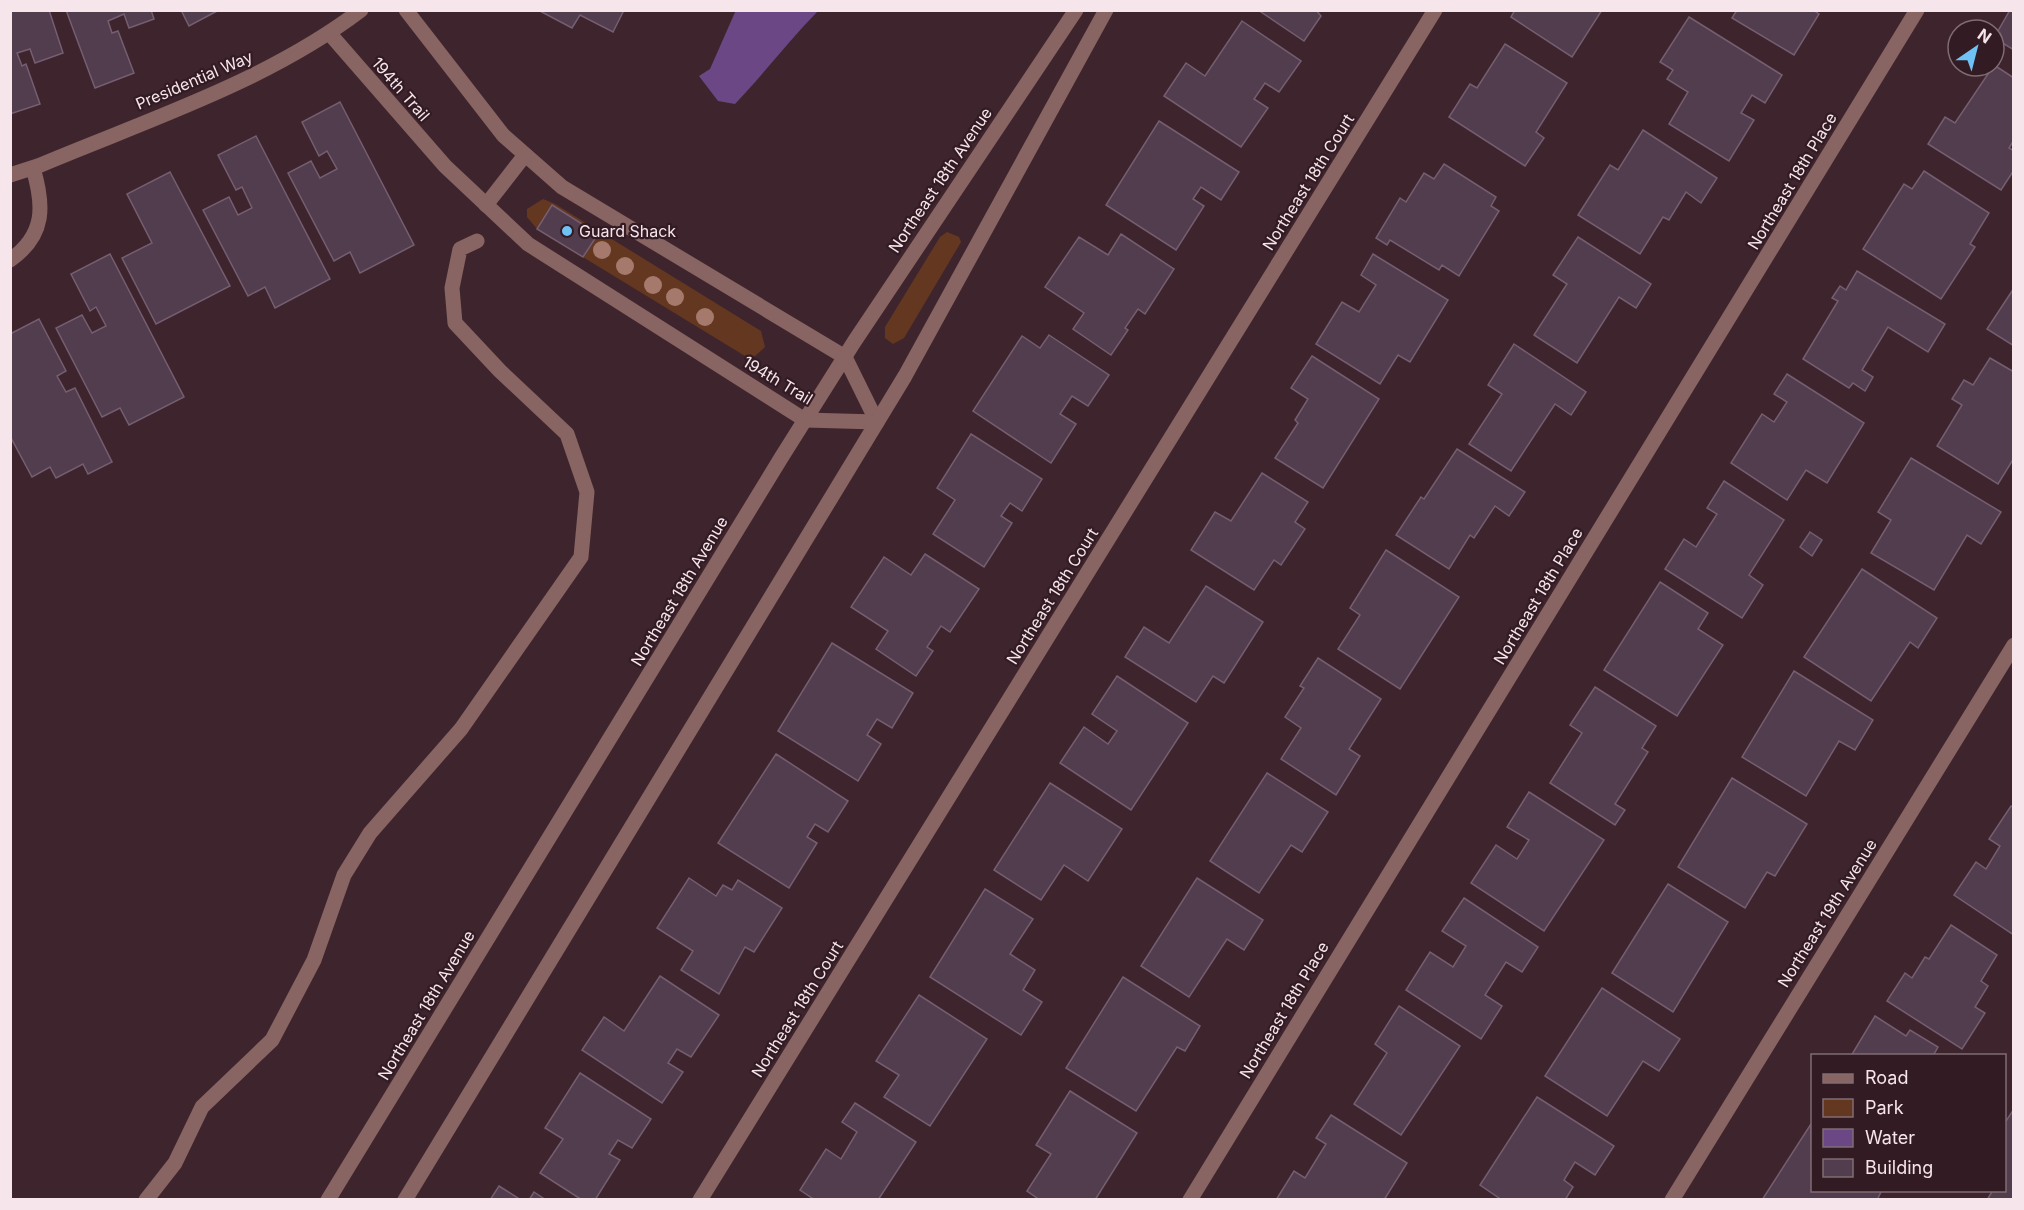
<svg xmlns="http://www.w3.org/2000/svg" width="2024" height="1210" viewBox="0 0 2024 1210" font-family="Inter,sans-serif">
  <rect width="100%" height="100%" fill="#3e252d"/>
  <!-- green -->
  <g fill="#643721">
    <path d="M543,199l12,5 206,127 4,16 -10,9h-10l-208,-127 -10,-12v-8z"/>
    <path d="M947,232l12,5 2,5 -57,96 -11,6 -8,-6v-11l55,-90z"/>
  </g>
  <!-- water -->
  <path fill="#6b4786" d="M736,10l82,1c-29,29 -54,63 -83,93l-17,-3 -19,-25 11,-7z"/>
  <!-- building -->
  <g fill="#523d4e" stroke="#755e70" stroke-width="1.5">
    <path d="M10,10h39l14,43 -28,10 -5,-14 -13,4 5,13 4,-2 14,40 -30,10z"/>
    <path d="M66,10h85l3,9 -25,9 -5,-14 -16,7 4,12 6,-2 16,42 -39,15z"/>
    <path d="M181,10h38l-30,16z"/>
    <path d="M538,10h86l-11,22 -33,-17 -8,13z"/>
    <path d="M1258,10h58l5,6 -17,25z"/>
    <path d="M1515,10h87l-30,47 -61,-40z"/>
    <path d="M1737,10h76l6,4 -25,41 -62,-37z"/>
    <path d="M2010,10h4v40l-20,-12z"/>
    <path d="M1689,17l93,58 -17,28 -13,-8 -11,18 13,7 -25,41 -60,-37 19,-32 -21,-13 6,-9 -13,-8z"/>
    <path d="M1242,21l59,40 -22,31 -14,-9 -11,16 14,9 -27,39 -77,-51 22,-33 19,13z"/>
    <path d="M1505,44l62,39 -31,49 8,6 -19,28 -76,-49 21,-33 7,4z"/>
    <path d="M1994,65l20,13v62l-5,8 5,3v19l-13,20 -73,-46 17,-27 10,6z"/>
    <path d="M340,102l74,143 -54,28 -10,-21 -16,9 -46,-88 23,-12 9,17 17,-9 -10,-18 -8,5 -17,-34z"/>
    <path d="M1159,121l80,51 -18,28 -20,-13 -8,12 11,7 -28,44 -70,-45z"/>
    <path d="M1643,130l74,48 -16,25 -15,-11 -17,28 -6,-3 -23,37 -62,-39 32,-50 8,5z"/>
    <path d="M256,136l74,143 -55,29 -10,-21 -17,9 -45,-86 26,-13 9,18 14,-7 -10,-21 -6,3 -18,-35z"/>
    <path d="M1444,164l52,33 -5,9 8,5 -40,65 -17,-11 -3,5 -49,-30 -3,5 -11,-7 24,-40 6,4 18,-29 10,6z"/>
    <path d="M1924,171l65,42 -19,31 5,3 -34,52 -78,-50 41,-65 8,5z"/>
    <path d="M170,172l60,114 -74,38 -34,-66 30,-15 -25,-49z"/>
    <path d="M552,205l46,29 -15,23 -46,-28z"/>
    <path d="M1121,234l53,35 -29,45 -7,-5 -13,19 3,2 -17,25 -38,-26 11,-16 -39,-26 34,-50 29,18z"/>
    <path d="M1578,237l73,47 -15,24 -17,-11 -42,66 -43,-28 33,-51 -14,-9z"/>
    <path d="M110,254l74,143 -55,28 -9,-17 -18,9 -46,-89 26,-13 10,18 14,-7 -10,-19 -6,4 -19,-37z"/>
    <path d="M1373,254l75,46 -38,62 -12,-7 -18,29 -64,-40 26,-42 17,10 17,-27 -15,-10z"/>
    <path d="M1857,271l88,53 -17,28 -40,-25 -26,43 11,7 -8,14 -12,-8 -4,5 -46,-29 35,-58 -6,-3 8,-12 6,4z"/>
    <path d="M2014,288v58l-27,-17z"/>
    <path d="M39,319l27,52 -9,5 9,16 9,-4 37,74 -24,12 -5,-10 -27,14 -6,-11 -18,10 -22,-41v-102z"/>
    <path d="M1049,335l60,40 -21,31 -16,-10 -12,18 16,10 -25,39 -78,-52 49,-75 18,12z"/>
    <path d="M1514,344l72,48 -15,23 -16,-11 -44,67 -42,-27 33,-50 -14,-9z"/>
    <path d="M1312,356l67,43 -56,89 -48,-30 23,-35 -3,-3 13,-21 -17,-11z"/>
    <path d="M1990,358l24,14v86l-16,26 -61,-38 25,-41 -10,-6 12,-19 9,5z"/>
    <path d="M1787,374l77,49 -37,60 -21,-13 -19,30 -56,-37 31,-49 12,8 13,-20 -13,-8z"/>
    <path d="M971,434l71,45 -20,32 -12,-8 -9,13 11,7 -28,44 -51,-33 22,-34 -18,-12z"/>
    <path d="M1457,449l68,43 -16,24 -14,-10 -21,32 -4,-3 -21,34 -53,-34 25,-38 3,2z"/>
    <path d="M1911,458l90,54 -20,32 -14,-9 -33,55 -63,-37 20,-33 -13,-8z"/>
    <path d="M1262,473l46,29 -13,20 10,7 -24,36 -7,-5 -20,30 -63,-40 24,-38 16,9z"/>
    <path d="M1724,481l60,39 -35,55 14,10 -21,33 -77,-49 19,-30 12,8 21,-33 -10,-6z"/>
    <path d="M1810,532l12,8 -10,16 -12,-9z"/>
    <path d="M1386,550l73,47 -59,92 -62,-40 22,-34 -10,-7z"/>
    <path d="M925,554l54,35 -29,43 -9,-6 -14,21 6,4 -17,25 -40,-27 12,-18 -37,-24 33,-50 27,18z"/>
    <path d="M1862,569l75,49 -19,30 -8,-6 -39,59 -67,-44z"/>
    <path d="M1660,582l48,31 -10,16 25,16 -46,71 -73,-46z"/>
    <path d="M1206,586l57,36 -39,61 -11,-7 -17,26 -71,-45 19,-30 25,16z"/>
    <path d="M832,643l81,50 -21,35 -15,-9 -10,16 14,9 -23,37 -80,-50z"/>
    <path d="M1318,658l63,41 -32,50 11,7 -24,39 -55,-36 20,-31 -16,-11 19,-29 -4,-2z"/>
    <path d="M1794,671l79,49 -18,30 -16,-9 -33,55 -64,-39z"/>
    <path d="M1117,676l71,47 -57,87 -71,-47 24,-36 24,17 9,-13 -25,-17z"/>
    <path d="M1595,687l61,39 -14,22 6,4 -33,52 10,6 -10,15 -65,-42 32,-50 -12,-8z"/>
    <path d="M776,754l72,47 -20,31 -13,-8 -8,13 10,6 -28,45 -71,-45z"/>
    <path d="M1267,773l61,39 -26,40 -11,-7 -32,48 -49,-32z"/>
    <path d="M1732,778l75,46 -32,52 -8,-4 -22,36 -67,-41z"/>
    <path d="M1050,783l72,46 -34,52 -24,-16 -23,35 -47,-30z"/>
    <path d="M1529,792l75,48 -60,91 -73,-48 25,-38 21,14 12,-19 -22,-13z"/>
    <path d="M2011,806l3,2v127l-60,-40 22,-33 10,7 14,-23 -11,-7z"/>
    <path d="M689,878l27,18 7,-11 9,5 6,-10 44,28 -28,44 -9,-5 -26,47 -38,-24 12,-19 -36,-23z"/>
    <path d="M1197,878l66,42 -19,30 -17,-11 -38,58 -48,-31z"/>
    <path d="M1668,884l60,38 -55,90 -61,-39z"/>
    <path d="M985,889l48,30 -23,35 25,16 -12,20 19,12 -21,33 -91,-58z"/>
    <path d="M1464,898l74,49 -16,25 -16,-10 -21,33 17,11 -21,33 -75,-49 24,-38 23,15 13,-21 -24,-15z"/>
    <path d="M1951,925l46,30 -16,26 7,5 -13,21 10,6 -23,36 -75,-48 18,-28 7,5 13,-21 4,2z"/>
    <path d="M660,976l59,39 -28,42 -14,-8 -9,14 15,9 -21,31 -80,-53 22,-33 20,14z"/>
    <path d="M1123,977l77,49 -15,25 -8,-4 -41,64 -70,-43z"/>
    <path d="M1602,988l78,51 -21,32 -16,-10 -36,55 -62,-40z"/>
    <path d="M919,995l68,44 -57,87 -46,-29 15,-22 -23,-14z"/>
    <path d="M1399,1006l61,40 -59,89 -47,-31 33,-51 -12,-9z"/>
    <path d="M1875,1016l31,20 4,-6 28,17 -5,9h-82z"/>
    <path d="M580,1073l71,46 -19,29 -14,-8 -9,14 11,6 -25,40h-13l-42,-27 23,-34 -18,-11z"/>
    <path d="M1070,1091l67,42 -42,67h-55l-13,-9 24,-37 -15,-9z"/>
    <path d="M1537,1097l77,49 -19,29 -20,-13 -11,18 9,7 -8,13h-63l-22,-15z"/>
    <path d="M855,1103l61,39 -38,58h-63l-15,-10 26,-41 15,10 16,-27 -15,-10z"/>
    <path d="M2014,1109v91h-27l6,-10h11v-66z"/>
    <path d="M1331,1115l76,48 -23,37h-108l18,-29 11,7 21,-34 -10,-6z"/>
    <path d="M1811,1124l1,66h70l-5,10h-115z"/>
    <path d="M499,1186l22,14h-31z"/>
    <path d="M534,1192l12,8h-17z"/>
  </g>
  <g fill="none" stroke-linecap="round" stroke-linejoin="round">
    <!-- minor -->
    <g stroke="#886462" stroke-width="15">
      <path d="M406,10l97,125 59,52 283,170 32,65"/>
      <path d="M330,34l115,132 83,78 277,176 72,2"/>
      <path d="M10,175l28,-9c109,-46 228,-84 323,-156"/>
      <path d="M486,205l39,-50"/>
      <path d="M10,260c36,-25 34,-55 23,-92"/>
      <path d="M146,1200l29,-37 27,-56 70,-67 42,-80 30,-85 26,-42 91,-104 120,-172 6,-65 -20,-58 -67,-63 -45,-48 -3,-35 8,-39 17,-8"/>
      <path d="M328,1200l453,-742 73,-116 222,-332"/>
      <path d="M405,1200l500,-824 201,-366"/>
      <path d="M700,1200l735,-1190"/>
      <path d="M1190,1200l727,-1190"/>
      <path d="M1672,1200l342,-555"/>
    </g>
  </g>
  <!-- trees -->
  <g fill="#a6796d">
    <circle cx="602" cy="250" r="9"/>
    <circle cx="625" cy="266" r="9"/>
    <circle cx="653" cy="285" r="9"/>
    <circle cx="675" cy="297" r="9"/>
    <circle cx="705" cy="317" r="9"/>
  </g>
  <!-- markers -->
  <circle fill="#6fc2f4" stroke="#331b24" stroke-width="2" cx="567" cy="231" r="6"/>
  <g text-anchor="middle" dominant-baseline="central" stroke-width="4.5" stroke-linejoin="round" paint-order="stroke">
    <!-- street labels -->
    <g font-size="16" fill="#f6e5ea" stroke="#331b24">
      <text transform="translate(194 80) rotate(-23)">Presidential Way</text>
      <text transform="translate(401 89) rotate(49)">194th Trail</text>
      <text transform="translate(940 180) rotate(-56)">Northeast 18th Avenue</text>
      <text transform="translate(1792 181) rotate(-59)">Northeast 18th Place</text>
      <text transform="translate(1308 182) rotate(-58)">Northeast 18th Court</text>
      <text transform="translate(778 380) rotate(31)">194th Trail</text>
      <text transform="translate(679 591) rotate(-59)">Northeast 18th Avenue</text>
      <text transform="translate(1052 596) rotate(-58)">Northeast 18th Court</text>
      <text transform="translate(1538 596) rotate(-59)">Northeast 18th Place</text>
      <text transform="translate(1827 913) rotate(-58)">Northeast 19th Avenue</text>
      <text transform="translate(426 1005) rotate(-59)">Northeast 18th Avenue</text>
      <text transform="translate(797 1009) rotate(-58)">Northeast 18th Court</text>
      <text transform="translate(1284 1010) rotate(-59)">Northeast 18th Place</text>
    </g>
    <!-- poi labels -->
    <g font-size="16" fill="#f6e5ea" stroke="#331b24" text-anchor="start">
      <text x="579" y="231">Guard Shack</text>
    </g>
  </g>
  <!-- border -->
  <rect width="2024" height="1210" fill="none" stroke="#f6e5ea" stroke-width="24"/>
  <!-- legend -->
  <rect x="1811" y="1054" width="195" height="138" fill="#331b24" stroke="#816c73" stroke-width="1.5"/>
  <rect x="1823" y="1074" width="30" height="9" fill="#886462" stroke="#816c73" stroke-width="1.5"/>
  <text x="1865" y="1084" font-size="18" fill="#f6e5ea">Road</text>
  <rect x="1823" y="1099" width="30" height="18" fill="#643721" stroke="#816c73" stroke-width="1.5"/>
  <text x="1865" y="1114" font-size="18" fill="#f6e5ea">Park</text>
  <rect x="1823" y="1129" width="30" height="18" fill="#6b4786" stroke="#816c73" stroke-width="1.5"/>
  <text x="1865" y="1144" font-size="18" fill="#f6e5ea">Water</text>
  <rect x="1823" y="1159" width="30" height="18" fill="#523d4e" stroke="#816c73" stroke-width="1.5"/>
  <text x="1865" y="1174" font-size="18" fill="#f6e5ea">Building</text>
  <!-- north arrow -->
  <g transform="translate(1976 48) rotate(35)"><circle r="28" fill="#331b24" stroke="#816c73" stroke-width="1.5"/>
  <path d="M0-4.5L10 22L0 15L-10 22Z" fill="#6fc2f4"/>
  <text y="-9" font-size="16" font-weight="bold" text-anchor="middle" fill="#f6e5ea">N</text>
  </g>
</svg>
